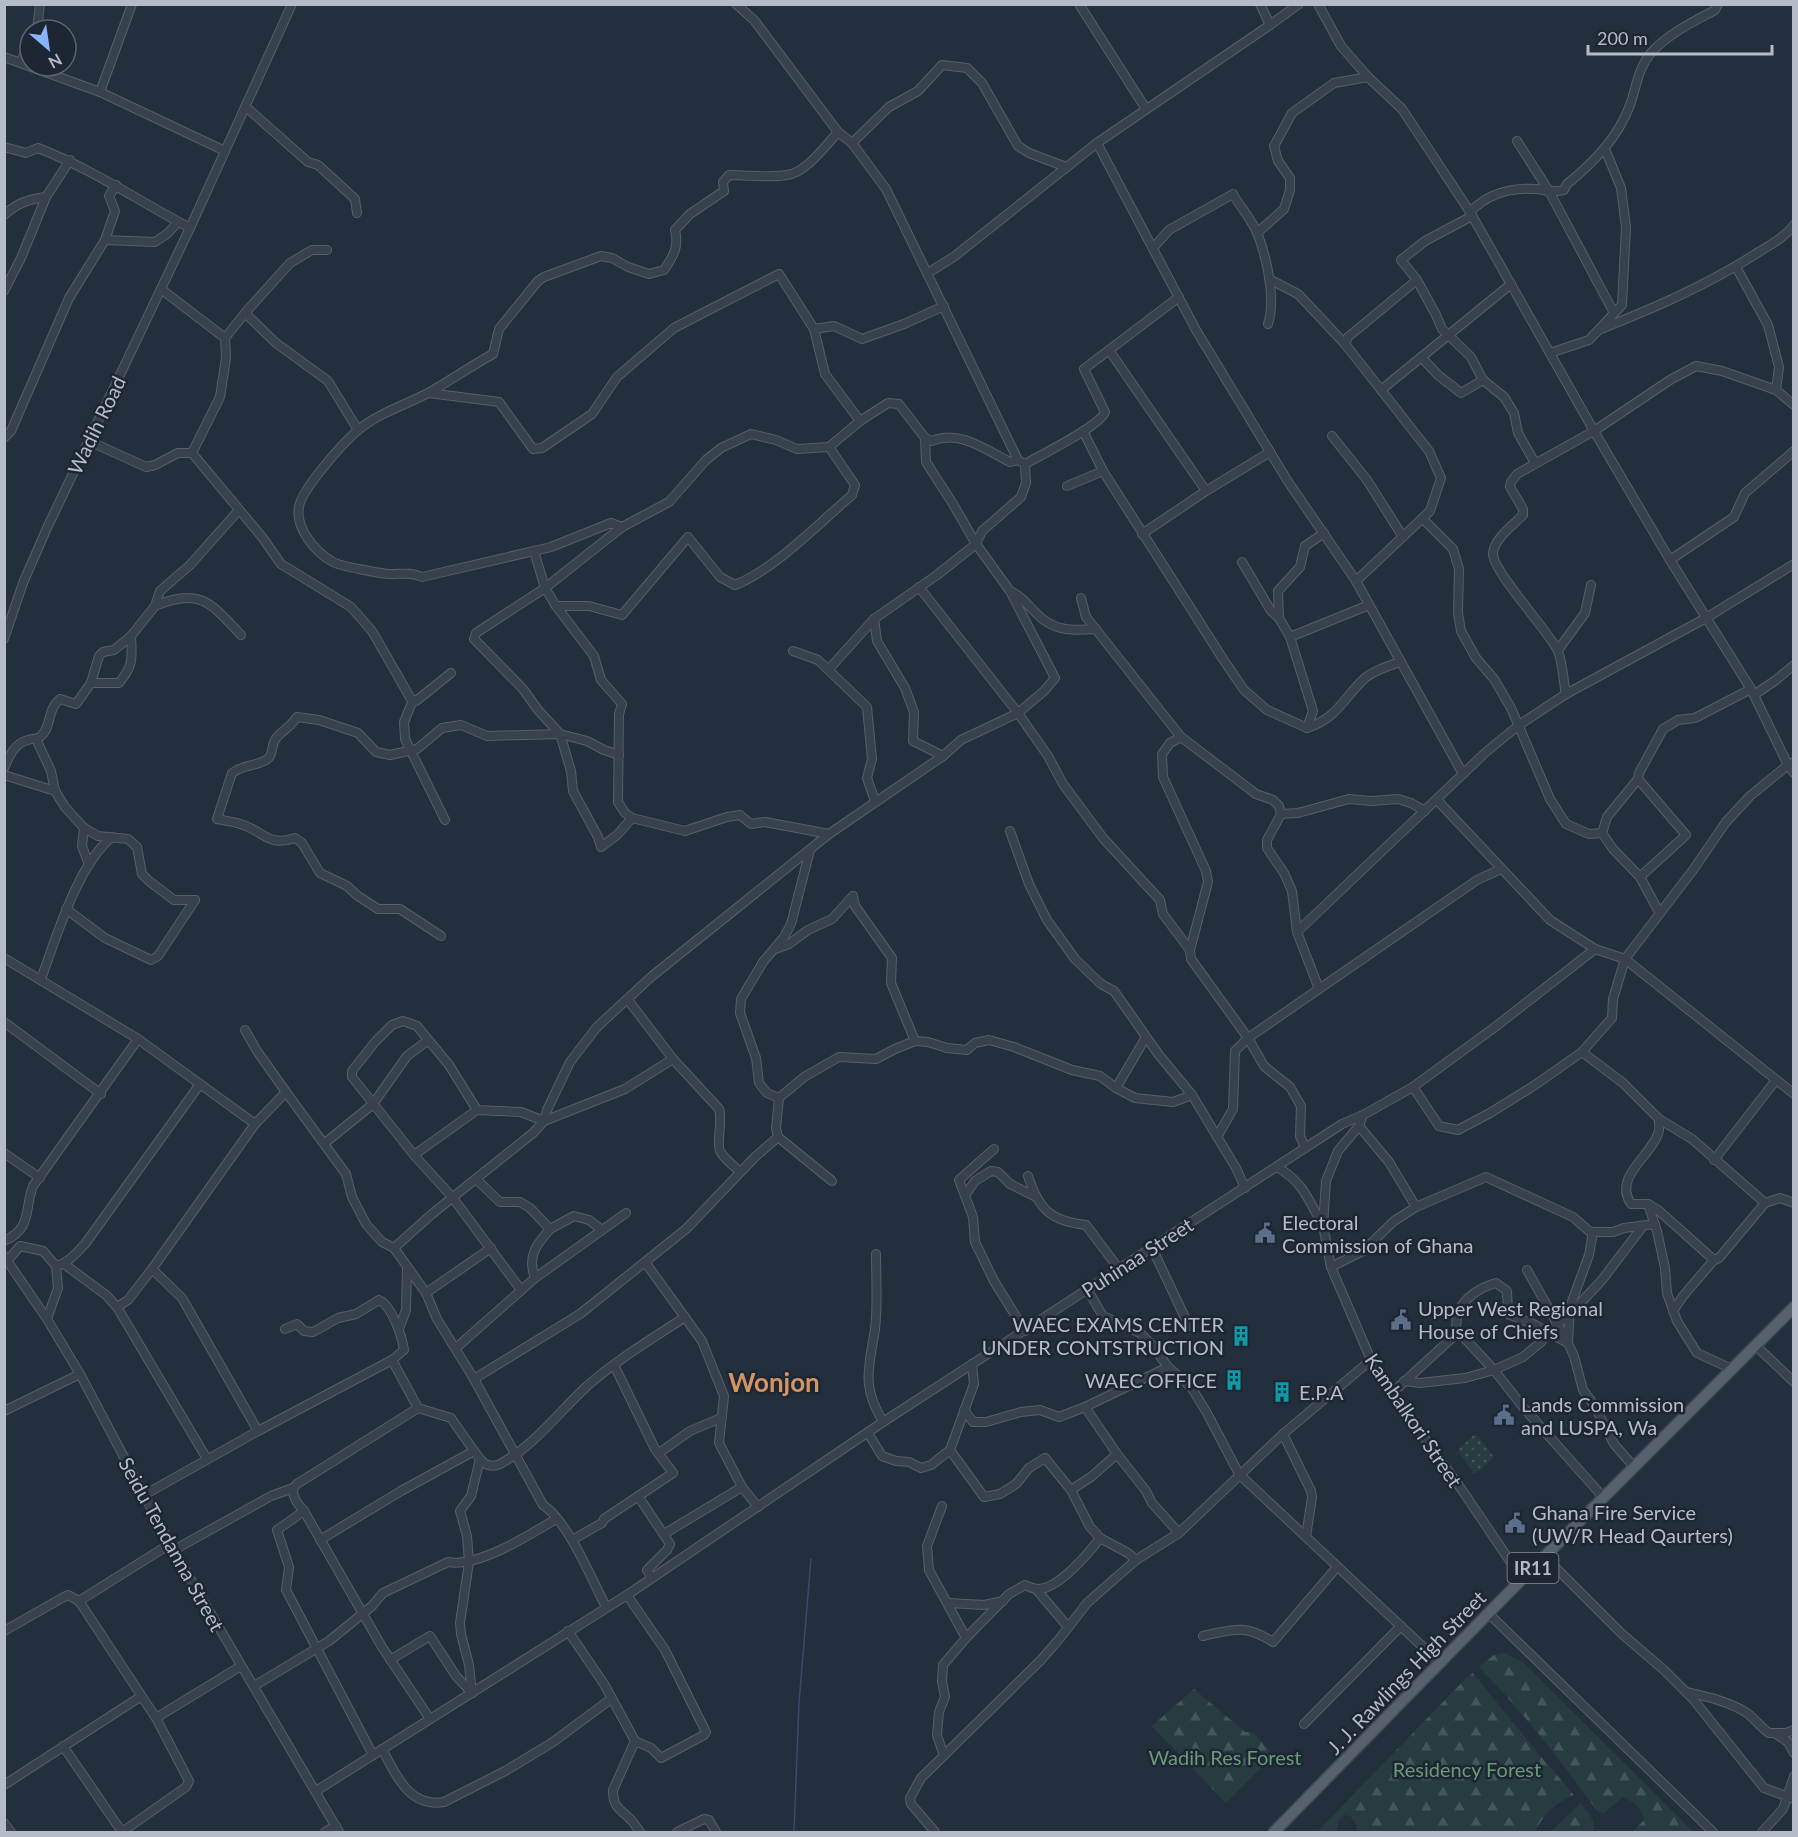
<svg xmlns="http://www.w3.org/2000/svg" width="1798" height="1837" viewBox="0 0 1798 1837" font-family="Lato,sans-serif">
  <defs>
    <pattern id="grass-dots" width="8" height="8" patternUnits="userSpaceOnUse" patternTransform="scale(1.5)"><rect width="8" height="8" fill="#263c3f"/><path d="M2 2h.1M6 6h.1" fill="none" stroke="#435659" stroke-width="1.8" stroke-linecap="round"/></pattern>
    <pattern id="forest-firs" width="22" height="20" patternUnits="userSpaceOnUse" patternTransform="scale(1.5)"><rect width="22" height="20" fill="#263c3f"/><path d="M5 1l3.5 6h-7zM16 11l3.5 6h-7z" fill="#435659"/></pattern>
  </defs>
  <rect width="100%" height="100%" fill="#242f3e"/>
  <!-- grass -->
  <path fill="url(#grass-dots)" d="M1474,1435h3l17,22 -15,14 -5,2 -16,-21 1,-4z"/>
  <!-- forest -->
  <g fill="url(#forest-firs)">
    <path d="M1504,1653l19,9 170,170h-61l12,-12c-3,-13 -9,-17 -21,-23l-19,16 -6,-1c-37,-51 -75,-100 -119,-145l15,-12z"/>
    <path d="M1472,1672l65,80 37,43 -16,8 -13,12 -11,17h-177c1,-5 -3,-12 -7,-16l-6,-1 -5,5 -3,12h-19z"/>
    <path d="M1194,1689l51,43h7l22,22 -48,49 -74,-77z"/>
    <path d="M1581,1803l12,17 1,9 -3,3h-41z"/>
  </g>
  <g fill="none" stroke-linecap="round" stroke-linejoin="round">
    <!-- stream -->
    <path stroke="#394c67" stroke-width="1.5" d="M794,1832l5,-129 12,-144"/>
    <!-- minor casing -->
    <g stroke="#565f6c" stroke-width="10">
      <g id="minor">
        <path d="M736,4l18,16 84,112 14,11 34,46 132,271 7,4c16,-9 75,-38 80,-52l-21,-43 95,-72"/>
        <path d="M1079,4l67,105"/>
        <path d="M1260,4l10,21 29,-21"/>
        <path d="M1318,4l23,42 27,31 34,32 68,103 124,219 76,129 81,129 37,76 6,8"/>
        <path d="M1270,25l-173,118 99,187 91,150 69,101 107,193"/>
        <path d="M37,30l3,-26"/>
        <path d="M4,57l96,35 125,59"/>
        <path d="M20,63l10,-20"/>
        <path d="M100,92l32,-88"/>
        <path d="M246,107l62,55 10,3 37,34 2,14"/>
        <path d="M838,132c-12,13 -32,41 -51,43 -18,3 -39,0 -58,0l-6,7 1,9 -34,23 -15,16c4,17 -1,25 -11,40l-15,4 -21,-7 -16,-9 -11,-2 -57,21 -6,4 -39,48 -6,25c-22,12 -42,26 -63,38 -24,13 -52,21 -73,39 -14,12 -56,59 -58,76 -4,21 16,45 34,55 7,4 49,12 58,12 12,0 19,-2 31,3l129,-30 60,-24 11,4 47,-25 37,-42 15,-12 30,-14 25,6 21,9 32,-2 31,-26 28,-18 11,1 26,34 7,3c27,-12 54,9 78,21l8,-2"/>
        <path d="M1517,141l32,50 65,122"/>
        <path d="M852,143l37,-36 29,-16 24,-26 25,3 15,15 36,63 11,7 37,14"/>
        <path d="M4,147l22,6 12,-5c54,21 101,53 152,80"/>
        <path d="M1470,212c17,-18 41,-25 66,-23 9,1 19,4 28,1l3,-6c26,-21 51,-46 63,-79 6,-17 8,-36 20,-51 17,-20 43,-32 65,-44l3,-6"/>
        <path d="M4,215c13,-12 25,-16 42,-18"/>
        <path d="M1257,233l27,-24 6,-19v-12l-12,-17 -4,-15 18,-33 42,-30 34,-6"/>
        <path d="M105,240l50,2 13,-9 10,-11"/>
        <path d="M1153,248l16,-18 64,-36c7,13 20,27 25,41 9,24 18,64 10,89"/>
        <path d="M1736,267l32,58 11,42 -3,23"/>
        <path d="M928,273l27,-17 142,-113"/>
        <path d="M1269,279l29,15 47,50 84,107 12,27 -11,33 -74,70"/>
        <path d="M161,289l64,49"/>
        <path d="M4,291l17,-33 25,-61 24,-37"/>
        <path d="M245,313l45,-50 22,-13h15"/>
        <path d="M814,329l20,-3 28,13 42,-15 40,-18"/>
        <path d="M1601,329c53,-21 104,-43 153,-74 14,-9 29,-16 40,-30"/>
        <path d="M1345,344l3,-7 69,-57"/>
        <path d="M1109,350l97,141"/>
        <path d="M1550,353l39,-13 33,-35 4,-78 -5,-39 -16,-39"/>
        <path d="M1421,357l17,18 23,18 22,-13 -12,-23 -29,-28 -6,-14 -19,-35 -16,-20 24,-19 47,-25"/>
        <path d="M1483,380l21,17 10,16 4,20 17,30"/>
        <path d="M1381,390l130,-106"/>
        <path d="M429,393l70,9 34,47 9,-1 50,-34 25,-37 57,-49 105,-54 35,55 11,45 35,47"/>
        <path d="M1083,431l20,40"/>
        <path d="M1332,436l35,44 36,57"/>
        <path d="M4,438l7,-7 58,-133 36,-58 10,-29 -6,-15 7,-11"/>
        <path d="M89,441l57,26 9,-2 23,-12h14l70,84 19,27 70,43 21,24 39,68 5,2 35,-28"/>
        <path d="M192,453l28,-56 6,-39 -1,-20 20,-25 31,30 52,38 30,49"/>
        <path d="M1067,486l36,-15 120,188 21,31 23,20 40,18c32,-11 36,-30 58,-50 10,-8 23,-12 35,-16"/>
        <path d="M1423,519l30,30 6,20 -1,44 3,18 15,27 18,21 17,29 39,91 16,25 23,10 13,-1"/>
        <path d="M622,527l-77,61 -69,45 -2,6 49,50 15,21 22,24 11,37 2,20 25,46 3,10 16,-12 15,-17"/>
        <path d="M1142,534l64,-43 64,-39"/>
        <path d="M534,551l11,37 11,18h33l33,9 66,-78 32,40 15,8c40,-16 83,-61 117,-90l3,-10 -26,-38"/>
        <path d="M1670,560l64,-43 11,-24 49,-42"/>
        <path d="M1242,562l29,49 8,7"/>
        <path d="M919,587l99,126 30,43 15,28 40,54 57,62 3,14 27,36 1,9 57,79 16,28 26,21 11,19 -1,30 5,12"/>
        <path d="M1010,591c11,5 16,12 25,21 17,19 36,19 61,17"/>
        <path d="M1081,598l5,19 95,120 75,57 17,6 6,6 2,8 -14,26v8l17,25 8,18 5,41 22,57"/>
        <path d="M155,606c45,-19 56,-3 86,29"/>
        <path d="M556,606l38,50 7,24 21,24 -3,10 -1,88 7,11 7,5 53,13 42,-14 13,-2 11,9 14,-2 64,12"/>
        <path d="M874,619l3,22 28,47 9,24 -1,29 30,15"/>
        <path d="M1290,637l79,-32"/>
        <path d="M4,639l19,-56 24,-55 143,-300 102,-224"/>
        <path d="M1558,650l27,-37 6,-28"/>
        <path d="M793,651l25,9 49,47 5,52 -5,19 8,23"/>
        <path d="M829,669l45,-50 63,-44 39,-31 6,-13 39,-34 5,-14 -1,-19"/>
        <path d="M91,683l8,-27 4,-4 11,-2 17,-14"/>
        <path d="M1566,694c-3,-13 -3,-33 -9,-45 -10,-19 -64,-78 -64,-95 0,-14 20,-29 30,-39v-6l-13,-22 1,-5 6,-8 77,-43 76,-51 26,-14 26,5 54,19 18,15"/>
        <path d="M1754,695l22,-15 18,-15"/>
        <path d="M413,700l-9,22 1,17 40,81"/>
        <path d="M1307,728l6,-17 -23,-74 -11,-19 -1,-27 22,-24 5,-21 19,-13"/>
        <path d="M1181,737l-11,6 -8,11 1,23 43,94 2,11 -18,68"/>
        <path d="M36,739l15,32 4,20 10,16 19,21 -2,18 7,19"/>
        <path d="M4,768c5,-12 11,-25 24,-28 5,-2 9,0 13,-4 11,-9 5,-25 19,-37l16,5 15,-21h28c15,-18 13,-25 12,-47l24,-30 5,-15 30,-26 49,-55"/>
        <path d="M4,775l51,16"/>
        <path d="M1638,779l48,56 -46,42"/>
        <path d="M1437,800l113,120 45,29 30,10 169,135"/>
        <path d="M1281,814l17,-1 51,-14 22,2 27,-2 13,4 14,8"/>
        <path d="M84,828l14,8 30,3 9,8 5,27 7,7 25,19h21"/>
        <path d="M1010,831l19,53 18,36 28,39 26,25 13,7 45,64 33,40 44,73 9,20"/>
        <path d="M853,896l2,10 37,52 -1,25 24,58"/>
        <path d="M66,909l39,29 46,22 7,-4 37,-56"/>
        <path d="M1659,912l-19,-35 -27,-28 -11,-16 5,-16 31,-38 1,-6 24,-44 15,-9 17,-2 56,-29"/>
        <path d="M1297,932l189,-180 33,-27 47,-31 140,-76 88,-54"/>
        <path d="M441,936l-41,-27h-22l-20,-13 -11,-10 -27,-13 -18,-30 -7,-5c-25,8 -28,-3 -49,-12 -9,-4 -19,-5 -29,-7l15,-46c13,-9 20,-6 32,-12 11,-4 6,-17 13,-24 7,-8 12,-8 20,-20l22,3 39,13 18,19 14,3 27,-6 25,-21 19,-3 26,11 73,-2 27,7 17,9 15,5"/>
        <path d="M775,949l14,-5 19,-14 24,-11 21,-23"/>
        <path d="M4,958l134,81 117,85"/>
        <path d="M41,979c15,-41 37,-115 71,-142"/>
        <path d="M628,1000l45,59 46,50c4,13 -3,34 1,42 4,8 14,15 20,21"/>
        <path d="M4,1022l97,72"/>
        <path d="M245,1030l12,21 29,41"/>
        <path d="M1582,1052l41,31 36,36 33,20 73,64 15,-5 14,5"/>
        <path d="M1413,1087l26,39 19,4 32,-17 45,-28 47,-33 30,-34 1,-19 12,-40 68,-89 33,-48 24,-26 38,-31 6,-3"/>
        <path d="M1116,1088l30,-51"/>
        <path d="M779,1098l-12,-5 -8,-10 -3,-25 -16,-45 1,-14 22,-37 21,-25 7,-13 19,-74"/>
        <path d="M477,1110l-28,-45 -32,-39 -14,-5 -11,4 -17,17 -23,29v6l62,78 63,-45 44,2 23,9 81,-32 48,-30"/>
        <path d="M1659,1119c0,5 1,11 -1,15 -8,23 -45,43 -27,70h17l10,6 56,50 5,-2 46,-55"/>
        <path d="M1359,1126l30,36 27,45"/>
        <path d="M1217,1137l16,-28 2,-58 13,-13 229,-158 24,-11"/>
        <path d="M325,1143l48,-39 34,-48 20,-15"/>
        <path d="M994,1149l-35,31 14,37 2,25 19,39 31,50"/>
        <path d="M4,1153l36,25"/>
        <path d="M414,1155l39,43 68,92"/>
        <path d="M1714,1160l62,-80"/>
        <path d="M1277,1167c26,15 31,32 45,57"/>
        <path d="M1028,1176c11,34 23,45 58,49l33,44"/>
        <path d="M476,1179l24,23h20l10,6 20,21c-14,16 -23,27 -15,49"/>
        <path d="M832,1181l-54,-44 -2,-9 3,-30 25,-21 35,-20 37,2 19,-10 20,-8 13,1 19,6 20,2 8,-7 14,-3 25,7 58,23 28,6 16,12 19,10 38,4 19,-7"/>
        <path d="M966,1194l9,-13 16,-10 7,1 12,12 26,13"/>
        <path d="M1648,1204l9,27 8,37 2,25 10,28 20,32 35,16"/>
        <path d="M550,1229l24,-13 15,4 13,10"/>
        <path d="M1593,1232l-4,23 -19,52 -2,36 6,13 9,34 11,15 20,39 20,23"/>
        <path d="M4,1241c29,-13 20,-32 29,-55l105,-147"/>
        <path d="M394,1248l38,-34 101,-81 11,-12 3,-11 23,-48 27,-35 54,-50 178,-143 114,-78 18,-16 57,-27 26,-22 11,-13 -45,-87 -34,-47 -23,-40 -27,-42 -1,-24"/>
        <path d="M1152,1248l37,78"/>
        <path d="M876,1254c0,25 2,51 -1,75 -6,39 -14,56 8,93"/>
        <path d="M4,1256l43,63 33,55 90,170 169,288"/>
        <path d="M8,1260l12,-14 23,5 13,15c13,-3 20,-13 29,-22l115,-160"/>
        <path d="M645,1262l57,79 22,55 -5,47 23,44"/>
        <path d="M64,1264l42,31 11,12 90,152"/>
        <path d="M1331,1267l32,-16 31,-30 22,-14 70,-30 87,40 16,14 4,1h20l11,-4 31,-4"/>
        <path d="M152,1269l30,29 76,133"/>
        <path d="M1087,1289l16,27 37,17 13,13 15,21 23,20 16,26 32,61 201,189"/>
        <path d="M426,1293l65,-45"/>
        <path d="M117,1307l11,-7 24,-31 103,-145 31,-32 60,82 6,23 14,27 16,18 12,6 32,45 11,26 37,60 69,126c25,16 49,75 63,102"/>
        <path d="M1673,1311l10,-15 31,-36"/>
        <path d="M47,1319l11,-31 -2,-22"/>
        <path d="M399,1329l7,-19 1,-42"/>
        <path d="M1457,1330l37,40 29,37 81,91"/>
        <path d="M1755,1345l39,37"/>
        <path d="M456,1348l79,-70 91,-65"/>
        <path d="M392,1360l26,48 33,10 23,33"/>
        <path d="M474,1379l106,-65 106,-85 70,-73 22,-19"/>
        <path d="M1404,1381l16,2 45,-5 29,-8 29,-13 18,-15 7,-10 21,-17 33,-35 41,-54"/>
        <path d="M1392,1393l61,-56c5,-8 2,-15 5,-24 5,-15 23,-26 38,-30l11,8 1,23 25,10 35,19 -41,-73"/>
        <path d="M1085,1407l32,47 29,37 6,12 27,30"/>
        <path d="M418,1408l-121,76 -4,4c0,11 4,15 11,23l78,136 48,72"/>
        <path d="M964,1410l9,12h13l35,-10 19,-2 19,7 26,-10 83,-40"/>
        <path d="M4,1411l76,-37"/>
        <path d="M868,1433l14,23 14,5 13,1 12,6 10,-3 19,-15 24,-66 -2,-20"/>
        <path d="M1283,1434l28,57 1,6 -6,40"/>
        <path d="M950,1450l34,47 16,-3 16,-10 13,-16 16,-10 26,32 19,37 10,11 28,15 8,7"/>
        <path d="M659,1453l31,-22 31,-13"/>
        <path d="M1071,1490l20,-13 26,-23"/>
        <path d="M144,1495l114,-64 134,-71 12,-10c-2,-14 -12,-44 -25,-50l-23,14 -18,4 -25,14 -9,-1 -7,-7 -12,5"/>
        <path d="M638,1496l32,48 -3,6 -20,20 4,7"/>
        <path d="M942,1506l-15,40 2,24 37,68"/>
        <path d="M304,1511l-27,19 12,37 -3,23 87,165"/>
        <path d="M664,1534l78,-47 16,20"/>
        <path d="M320,1540l81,-49 73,-40 6,8"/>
        <path d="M572,1540l30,-17 2,-4 69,-46 -18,-24 -41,-84"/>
        <path d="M174,1550l97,-54 22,-8"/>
        <path d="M1545,1557l76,76 43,37 29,29 71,89 30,11"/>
        <path d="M1522,1579l-60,-89 -70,-97 -21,-33 -40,-93 -8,-42 3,-44 12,-30 21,-25 4,-11 50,-28 82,-60 100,-78"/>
        <path d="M1036,1589l32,38"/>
        <path d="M627,1595l38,55 41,82 -2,3 -43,23 -10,-10 -16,-7"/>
        <path d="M79,1601l91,-57"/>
        <path d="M948,1603l36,2 19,-4"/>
        <path d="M1488,1613l225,219"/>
        <path d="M4,1631l58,-33 6,-3 11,6 77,117 33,63 -3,6 -64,45"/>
        <path d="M568,1631l36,53 31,57 -22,49c0,19 7,18 18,30 3,3 6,8 9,12"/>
        <path d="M1203,1636c31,-7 42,-12 70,6l64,-75"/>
        <path d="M390,1660l40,-24 26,40 16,17"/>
        <path d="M254,1686l75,-45 43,-35 11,-13 65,-31c30,6 83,-28 108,-43"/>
        <path d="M1686,1692c22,5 42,9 61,21 8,6 13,14 22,20h17l8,-3"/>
        <path d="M472,1693l-3,-28 -8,-31 -1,-11 9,-61 -2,-26 -7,-25 11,-15 9,-37c5,6 12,9 20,5 34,-18 58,-51 86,-77 30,-27 66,-48 99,-70"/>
        <path d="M156,1718l85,-52"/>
        <path d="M1304,1724l97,-98"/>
        <path d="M1776,1734l12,8 6,11"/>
        <path d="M63,1746l59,86"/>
        <path d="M382,1749c14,26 27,59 62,53l63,-32 46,-28 58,-43"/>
        <path d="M944,1756l-7,-21 2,-23 6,-15 -3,-16 1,-16 23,-27 43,-44 16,-9c4,2 9,4 14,4 20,-1 49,-35 61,-51"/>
        <path d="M4,1785l136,-88"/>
        <path d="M316,1791l311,-196 256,-173 459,-298 21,-9"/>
        <path d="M4,1823l7,9"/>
        <path d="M325,1832l11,-6"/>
        <path d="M677,1832l27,-13 5,1 7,12"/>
        <path d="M935,1832l-24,-28 -1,-6 11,-20 120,-118 19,-22 27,-35 49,-43 43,-27 104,-99 88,-74"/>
        <path d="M1762,1832l21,-23 11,-33"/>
      </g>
    </g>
    <!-- major casing -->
    <g stroke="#414a57" stroke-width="13">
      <path id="major" d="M1274,1832l248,-253 272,-272"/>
    </g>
    <!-- minor -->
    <use href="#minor" stroke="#38414e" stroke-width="8"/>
    <!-- major -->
    <use href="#major" stroke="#56606e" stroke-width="10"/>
  </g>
  <!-- icons -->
  <defs>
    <g id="civic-bare" transform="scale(1.62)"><path d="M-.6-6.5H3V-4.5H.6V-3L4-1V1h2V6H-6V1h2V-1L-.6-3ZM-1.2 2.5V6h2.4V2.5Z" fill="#5c6f8a" stroke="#1d2633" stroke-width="2.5" paint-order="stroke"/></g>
    <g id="building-bare" transform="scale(1.62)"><path d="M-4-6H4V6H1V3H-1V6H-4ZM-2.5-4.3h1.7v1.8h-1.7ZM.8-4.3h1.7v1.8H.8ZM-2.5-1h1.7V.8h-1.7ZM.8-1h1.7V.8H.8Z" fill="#0f9aa8" stroke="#1d2633" stroke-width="2.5" paint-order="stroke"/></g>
  </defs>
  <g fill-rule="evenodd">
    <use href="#civic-bare" x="1265" y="1233"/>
    <use href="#civic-bare" x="1401" y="1320"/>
    <use href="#building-bare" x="1241" y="1336"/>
    <use href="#building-bare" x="1234" y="1380"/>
    <use href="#building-bare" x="1282" y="1392"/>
    <use href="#civic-bare" x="1504" y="1415"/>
    <use href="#civic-bare" x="1515" y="1523"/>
  </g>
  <g text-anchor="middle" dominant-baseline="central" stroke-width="5" stroke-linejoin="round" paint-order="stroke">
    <!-- shield labels -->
    <rect fill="#1d2633" stroke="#878f9c" stroke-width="1.5" x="1507.5" y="1553" width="51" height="30" rx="4.5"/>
    <g font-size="18" font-weight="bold" fill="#b4bcc9">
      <text x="1533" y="1568">IR11</text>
    </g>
    <!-- street labels -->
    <g font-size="20" fill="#b4bcc9" stroke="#1d2633">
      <text transform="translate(96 425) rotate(-64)">Wadih Road</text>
      <text transform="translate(1137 1257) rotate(-33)">Puhinaa Street</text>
      <text transform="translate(1414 1420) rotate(56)">Kambalkori Street</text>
      <text transform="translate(172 1544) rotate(61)">Seidu Tendanna Street</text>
      <text transform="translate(1406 1672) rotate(-46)">J. J. Rawlings High Street</text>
    </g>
    <!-- poi labels -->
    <g font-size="20" fill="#b4bcc9" stroke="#1d2633" text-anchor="start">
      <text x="1282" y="1222">Electoral<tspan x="1282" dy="23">Commission of Ghana</tspan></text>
      <text x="1418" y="1308">Upper West Regional<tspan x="1418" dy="23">House of Chiefs</tspan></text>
      <text x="1224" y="1324" text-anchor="end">WAEC EXAMS CENTER<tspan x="1224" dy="23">UNDER CONTSTRUCTION</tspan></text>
      <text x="1217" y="1380" text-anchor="end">WAEC OFFICE</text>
      <text x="1299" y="1392">E.P.A</text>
      <text x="1521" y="1404">Lands Commission<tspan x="1521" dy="23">and LUSPA, Wa</tspan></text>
      <text x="1532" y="1512">Ghana Fire Service<tspan x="1532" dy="23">(UW/R Head Qaurters)</tspan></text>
    </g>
    <!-- park labels -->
    <g font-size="20" fill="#6b9a76" stroke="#1d2633">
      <text x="1225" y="1757">Wadih Res Forest</text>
      <text x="1467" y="1769">Residency Forest</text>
    </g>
    <!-- district labels -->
    <g font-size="26" font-weight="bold" fill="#d59563" stroke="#1d2633">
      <text x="774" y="1382">Wonjon</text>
    </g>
  </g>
  <!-- border -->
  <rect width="1798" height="1837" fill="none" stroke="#b4bcc9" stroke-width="12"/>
  <!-- north arrow -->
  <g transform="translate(48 48) rotate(151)"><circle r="28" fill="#1d2633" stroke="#59626f" stroke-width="1.5"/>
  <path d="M0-4.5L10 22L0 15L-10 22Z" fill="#8ab4f8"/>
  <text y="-9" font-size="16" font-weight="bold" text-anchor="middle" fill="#b4bcc9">N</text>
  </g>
  <!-- scale -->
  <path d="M1588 45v9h184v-9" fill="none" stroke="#b4bcc9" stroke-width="3"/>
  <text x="1597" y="45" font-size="18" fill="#b4bcc9" stroke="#1d2633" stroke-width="4.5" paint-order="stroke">200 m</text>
</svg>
